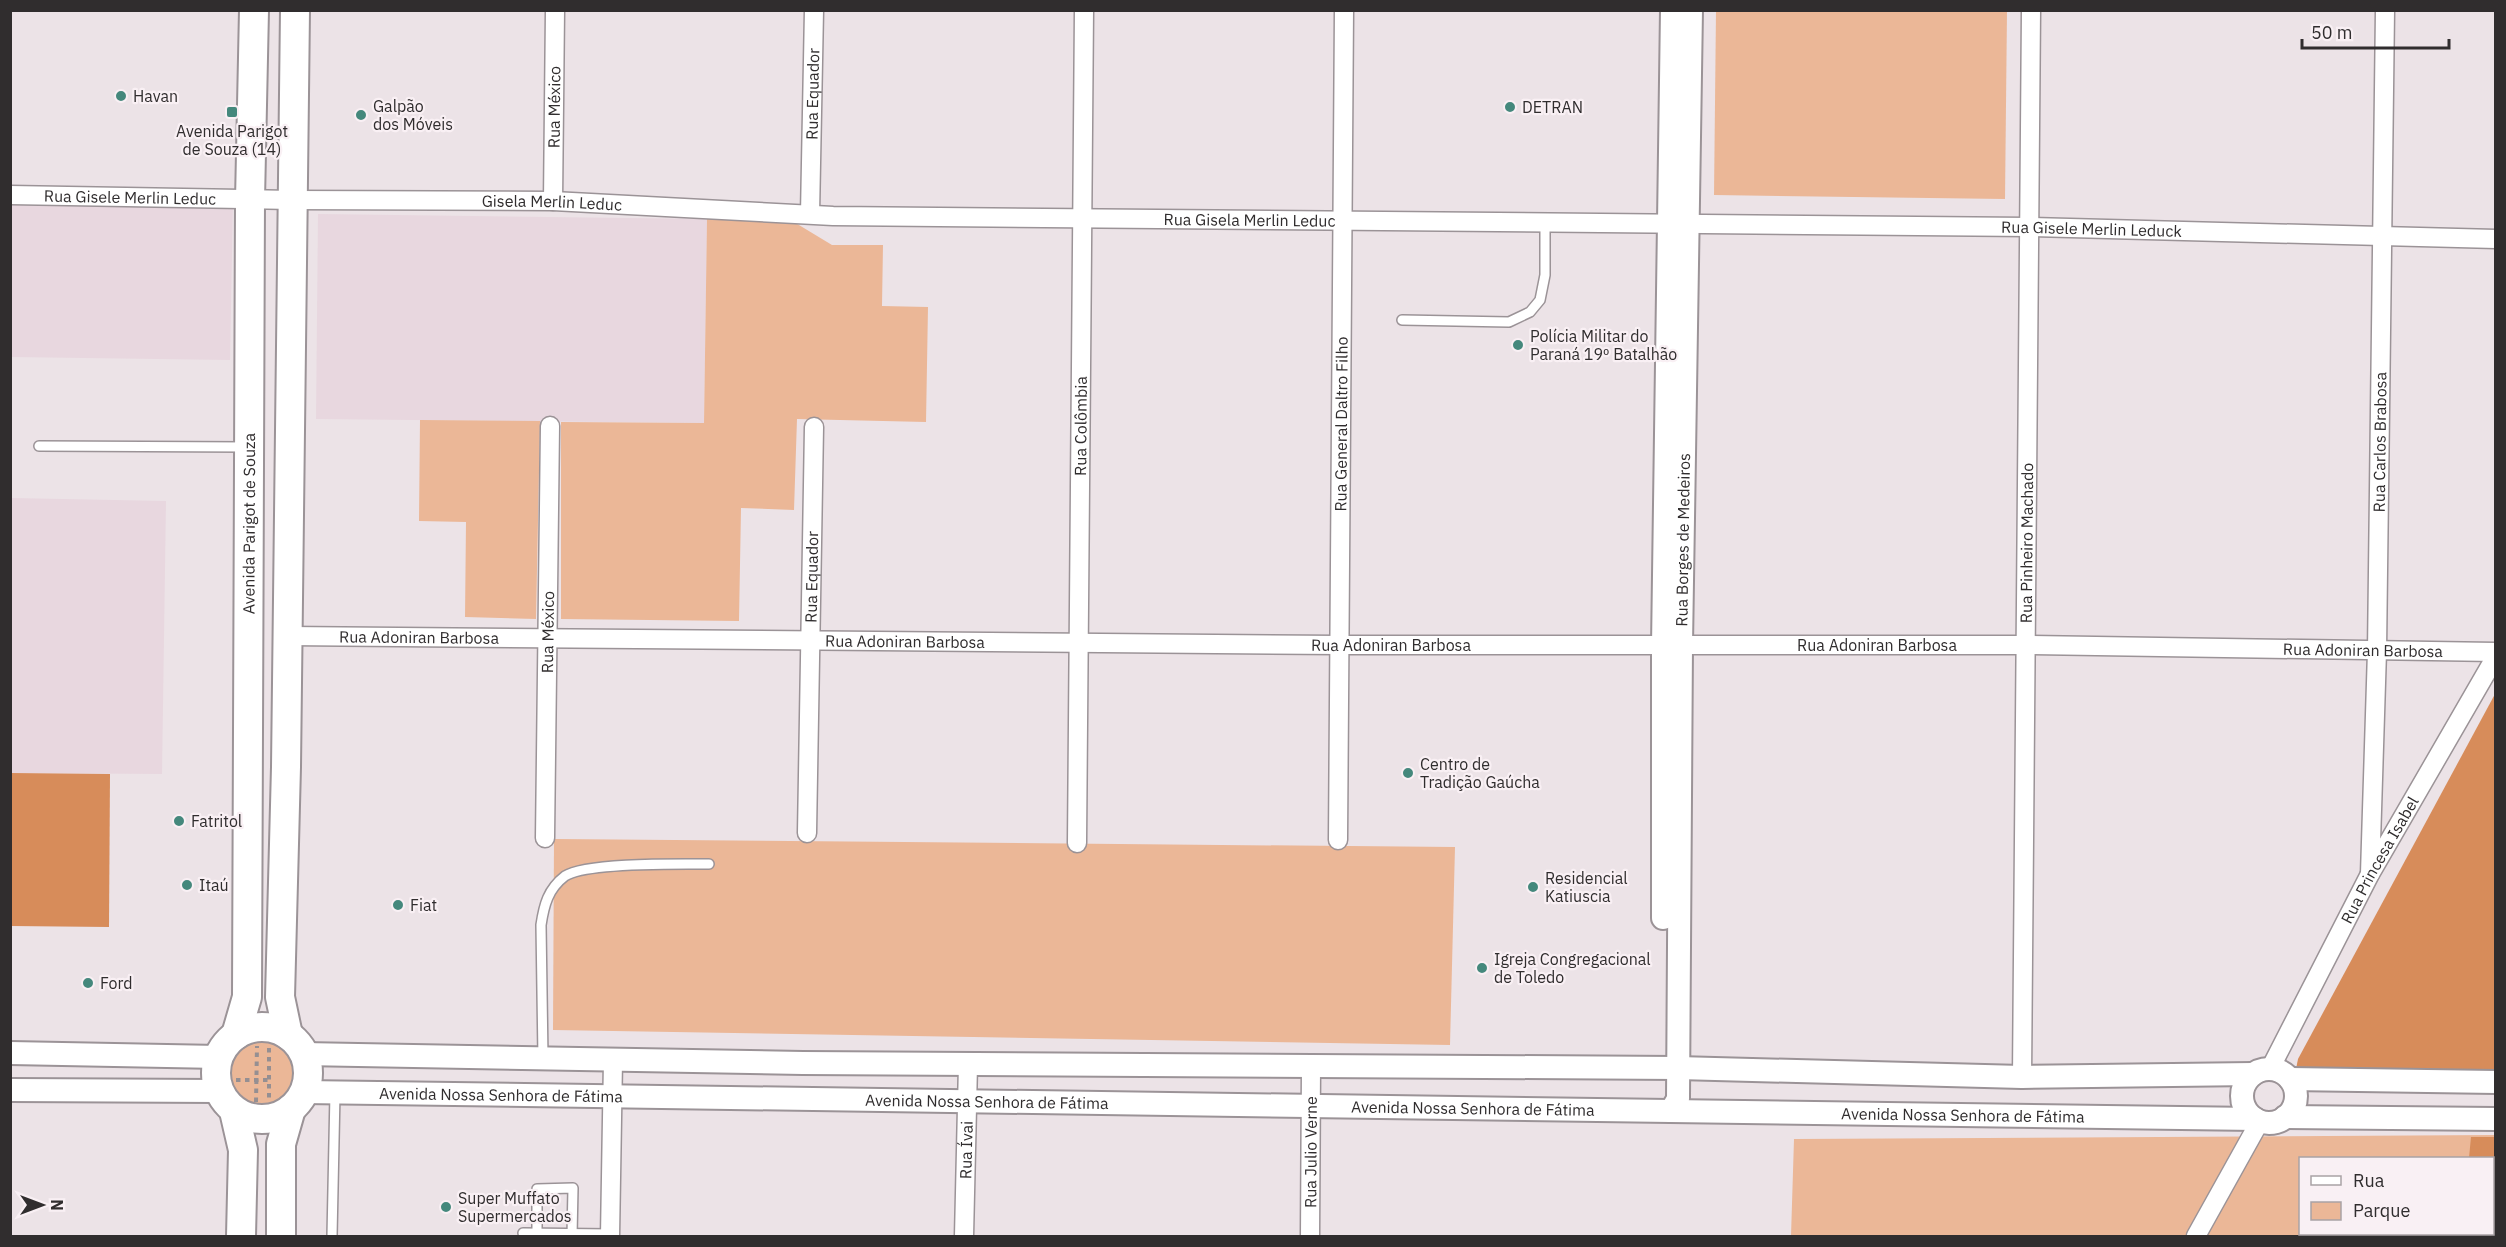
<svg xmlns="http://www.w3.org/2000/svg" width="2506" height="1247" viewBox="0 0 2506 1247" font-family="'IBM Plex Sans',sans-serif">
  <rect width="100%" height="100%" fill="#ece3e7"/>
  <!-- built -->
  <g fill="#e8d7df">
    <path d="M11,196l222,4 -3,160 -219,-3z"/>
    <path d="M318,214l389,5 -3,204 -388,-4z"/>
    <path d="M11,498l155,3 -4,273 -151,-1z"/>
  </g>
  <!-- green -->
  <g fill="#ebb797" fill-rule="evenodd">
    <path d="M1716,11h291l-2,188 -291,-4z"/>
    <path d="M707,219h82l43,26h51l-1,61 46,1 -2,115 -129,-3 -3,91 -53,-2 -2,113 -178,-2v-197l143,1z"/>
    <path d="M420,420l120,1 -4,198 -71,-2 1,-95 -47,-1z"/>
    <path d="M554,839l901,8 -5,198 -897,-15z"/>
    <circle cx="262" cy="1073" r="37"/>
    <path d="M2495,1135v101h-704l3,-97zM2300,1158h192v76h-192z"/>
  </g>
  <!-- forest -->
  <g fill="#d78c5a">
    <path d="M2495,694v380l-199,-5 2,-10z"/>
    <path d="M11,773l99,1 -1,153 -98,-1z"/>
    <path d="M2471,1137h24v99h-31l-1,-2h29v-76h-23z"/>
  </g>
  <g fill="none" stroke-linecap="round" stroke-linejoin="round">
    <!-- service casing -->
    <g stroke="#9b9397" stroke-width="12">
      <g id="service">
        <path d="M1402,320l107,2 21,-10 10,-12 5,-25v-52"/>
        <path d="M39,446l208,1"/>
        <path d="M543,1058l-2,-133c3,-20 7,-36 24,-49 21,-14 116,-12 144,-12"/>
        <path d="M523,1233l87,1"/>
        <path d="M332,1236l3,-143"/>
        <path d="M537,1236v-47l36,-1 -1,48"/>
      </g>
    </g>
    <!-- minor casing -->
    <g stroke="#9b9397" stroke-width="21">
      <g id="minor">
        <path id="s1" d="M10,195l282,5 261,1 280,15 1196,11 467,12"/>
        <path id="s2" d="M553,201l2,-191"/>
        <path id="s3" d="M810,214l4,-204"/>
        <path id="s4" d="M287,636l1052,9h687l470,7"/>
        <path id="s5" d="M807,833l7,-406"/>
        <path id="s6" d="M545,838l5,-412"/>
        <path id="s7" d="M1338,840l6,-830"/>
        <path id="s8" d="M1077,843l7,-833"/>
        <path id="s9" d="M2370,874l7,-223 8,-641"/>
        <path id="s10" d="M2270,1069l100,-195 126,-218"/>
        <path id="s11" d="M2022,1077l9,-1067"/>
        <path d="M610,1236l3,-176"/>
        <path id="s12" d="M964,1236l4,-172"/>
        <path id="s13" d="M1310,1236l1,-169"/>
        <path d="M2196,1236l64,-115"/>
      </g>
    </g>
    <!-- tertiary casing -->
    <g stroke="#9b9397" stroke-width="26">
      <g id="tertiary">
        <path d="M1663,918v-272l9,-636"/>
        <path d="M10,1053l209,4"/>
        <path d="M303,1054l500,9 875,5 344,9 231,-3"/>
        <circle cx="2269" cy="1096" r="27"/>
        <path d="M2290,1079l206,3"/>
        <path d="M10,1090l209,1"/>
        <path id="s14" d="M303,1092l1952,27"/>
        <path id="s15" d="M1671,1111l7,-12 3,-454 10,-635"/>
        <path d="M2285,1117l211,2"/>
      </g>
    </g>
    <!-- primary casing -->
    <g stroke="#9b9397" stroke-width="32">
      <g id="primary">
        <circle cx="262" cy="1073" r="46"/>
        <path id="s16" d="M236,1035l11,-38 3,-797 4,-190"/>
        <path d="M288,1035l-8,-38 6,-230 9,-757"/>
        <path d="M234,1111l9,39 -2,86"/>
        <path d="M281,1236v-92l10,-35"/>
      </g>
    </g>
    <!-- path -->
    <g stroke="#958f92" stroke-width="4" stroke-dasharray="4.5 4.5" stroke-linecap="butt">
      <path d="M269,1048v50"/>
      <path d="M236,1080h33"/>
      <path d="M256,1102l1,-56"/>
    </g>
    <!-- service -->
    <use href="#service" stroke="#fff" stroke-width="9"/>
    <!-- minor -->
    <use href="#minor" stroke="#fff" stroke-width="18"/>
    <!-- tertiary -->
    <use href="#tertiary" stroke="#fff" stroke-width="22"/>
    <!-- primary -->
    <use href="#primary" stroke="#fff" stroke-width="28"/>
  </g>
  <!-- markers -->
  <g fill="#44887c" stroke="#f9f0f4" stroke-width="2">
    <circle cx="121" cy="96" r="6"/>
    <circle cx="1510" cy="107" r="6"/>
    <rect x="226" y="106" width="12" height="12" rx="3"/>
    <circle cx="361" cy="115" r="6"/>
    <circle cx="1518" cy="345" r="6"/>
    <circle cx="1408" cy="773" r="6"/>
    <circle cx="179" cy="821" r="6"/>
    <circle cx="187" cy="885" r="6"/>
    <circle cx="1533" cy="887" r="6"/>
    <circle cx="398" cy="905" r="6"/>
    <circle cx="1482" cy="968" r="6"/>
    <circle cx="88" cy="983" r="6"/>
    <circle cx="446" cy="1207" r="6"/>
  </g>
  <g text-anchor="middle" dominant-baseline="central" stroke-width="4.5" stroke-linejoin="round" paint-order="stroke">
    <!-- street labels -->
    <g font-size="16" fill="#302d2e" stroke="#f9f0f4">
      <text stroke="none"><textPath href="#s3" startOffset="120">Rua Equador</textPath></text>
      <text stroke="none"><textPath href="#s2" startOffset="94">Rua México</textPath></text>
      <text stroke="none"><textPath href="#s1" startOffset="120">Rua Gisele Merlin Leduc</textPath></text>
      <text stroke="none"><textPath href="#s1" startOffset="542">Gisela Merlin Leduc</textPath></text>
      <text stroke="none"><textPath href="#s1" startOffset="1240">Rua Gisela Merlin Leduc</textPath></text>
      <text stroke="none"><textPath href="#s1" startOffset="2082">Rua Gisele Merlin Leduck</textPath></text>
      <text stroke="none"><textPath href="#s7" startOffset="416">Rua General Daltro Filho</textPath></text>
      <text stroke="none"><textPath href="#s8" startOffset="417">Rua Colômbia</textPath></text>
      <text stroke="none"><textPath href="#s9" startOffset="432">Rua Carlos Brabosa</textPath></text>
      <text stroke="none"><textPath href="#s16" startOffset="513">Avenida Parigot de Souza</textPath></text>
      <text stroke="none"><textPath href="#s15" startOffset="573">Rua Borges de Medeiros</textPath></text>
      <text stroke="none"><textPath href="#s11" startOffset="534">Rua Pinheiro Machado</textPath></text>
      <text stroke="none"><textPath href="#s5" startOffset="256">Rua Equador</textPath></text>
      <text stroke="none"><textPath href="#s6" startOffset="206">Rua México</textPath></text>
      <text stroke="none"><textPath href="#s4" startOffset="132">Rua Adoniran Barbosa</textPath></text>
      <text stroke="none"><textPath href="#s4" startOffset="618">Rua Adoniran Barbosa</textPath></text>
      <text stroke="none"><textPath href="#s4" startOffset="1104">Rua Adoniran Barbosa</textPath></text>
      <text stroke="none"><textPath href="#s4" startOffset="1590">Rua Adoniran Barbosa</textPath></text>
      <text stroke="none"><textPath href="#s4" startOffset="2076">Rua Adoniran Barbosa</textPath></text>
      <text stroke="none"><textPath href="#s10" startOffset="236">Rua Princesa Isabel</textPath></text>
      <text stroke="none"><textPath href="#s14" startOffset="198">Avenida Nossa Senhora de Fátima</textPath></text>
      <text stroke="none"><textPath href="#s14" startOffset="684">Avenida Nossa Senhora de Fátima</textPath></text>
      <text stroke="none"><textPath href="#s14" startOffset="1170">Avenida Nossa Senhora de Fátima</textPath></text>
      <text stroke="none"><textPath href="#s14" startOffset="1660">Avenida Nossa Senhora de Fátima</textPath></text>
      <text stroke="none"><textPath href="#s12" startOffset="86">Rua Ívai</textPath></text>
      <text stroke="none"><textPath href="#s13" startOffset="84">Rua Julio Verne</textPath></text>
    </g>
    <!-- poi labels -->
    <g font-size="16" fill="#302d2e" stroke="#f9f0f4" text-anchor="start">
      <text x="133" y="96">Havan</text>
      <text x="373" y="106">Galpão<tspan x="373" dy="18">dos Móveis</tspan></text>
      <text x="1522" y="107">DETRAN</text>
      <text x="232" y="131" text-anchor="middle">Avenida Parigot<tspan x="232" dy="18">de Souza (14)</tspan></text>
      <text x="1530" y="336">Polícia Militar do<tspan x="1530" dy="18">Paraná 19º Batalhão</tspan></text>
      <text x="1420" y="764">Centro de<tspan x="1420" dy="18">Tradição Gaúcha</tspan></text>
      <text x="191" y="821">Fatritol</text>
      <text x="1545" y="878">Residencial<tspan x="1545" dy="18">Katiuscia</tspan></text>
      <text x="199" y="885">Itaú</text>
      <text x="410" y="905">Fiat</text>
      <text x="1494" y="959">Igreja Congregacional<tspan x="1494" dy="18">de Toledo</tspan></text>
      <text x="100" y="983">Ford</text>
      <text x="458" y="1198">Super Muffato<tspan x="458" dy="18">Supermercados</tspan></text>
    </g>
  </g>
  <!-- border -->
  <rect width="2506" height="1247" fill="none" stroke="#302d2e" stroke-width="24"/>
  <!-- legend -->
  <rect x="2299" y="1157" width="195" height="78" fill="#f9f0f4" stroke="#a9a2a5" stroke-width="1.5"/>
  <rect x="2311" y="1176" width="30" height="9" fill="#ffffff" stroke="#a9a2a5" stroke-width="1.5"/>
  <text x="2353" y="1187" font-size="18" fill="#302d2e">Rua</text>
  <rect x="2311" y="1202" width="30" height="18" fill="#ebb797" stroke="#a9a2a5" stroke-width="1.5"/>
  <text x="2353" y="1217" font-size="18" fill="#302d2e">Parque</text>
  <!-- north arrow -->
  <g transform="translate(42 1205) rotate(90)" stroke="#f9f0f4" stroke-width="4.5" paint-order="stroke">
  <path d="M0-4.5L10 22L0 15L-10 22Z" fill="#302d2e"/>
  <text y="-9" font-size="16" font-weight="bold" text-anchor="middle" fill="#302d2e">N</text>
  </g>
  <!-- scale -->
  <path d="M2302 39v9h147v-9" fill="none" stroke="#302d2e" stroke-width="3"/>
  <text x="2311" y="39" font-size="18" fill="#302d2e" stroke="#f9f0f4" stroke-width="4.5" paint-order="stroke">50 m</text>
</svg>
